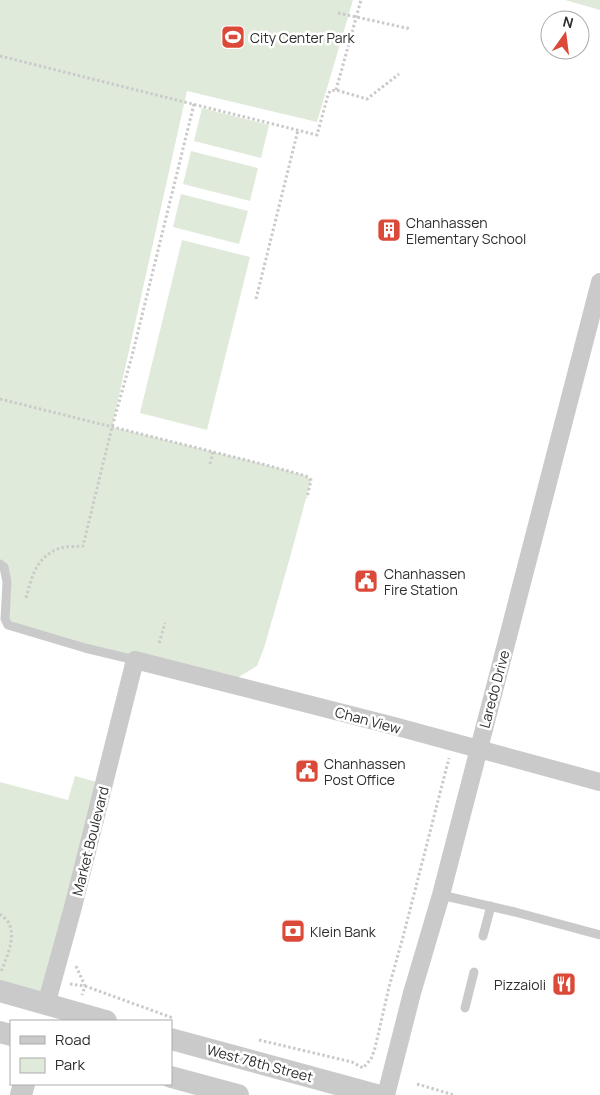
<svg xmlns="http://www.w3.org/2000/svg" width="600" height="1095" viewBox="0 0 600 1095" font-family="Manrope,sans-serif">
  <rect width="100%" height="100%" fill="#fff"/>
  <!-- green -->
  <g fill="#e0eadb">
    <path d="M0,0h353l-36,122 -130,-31 -75,336 154,38 40,11 5,4 -22,81 -25,87 -7,18 -28,17 -144,-35 -80,-29 -1,-52 -4,-3z"/>
    <path d="M565,0h35v10z"/>
    <path d="M202,108l67,17 -8,33 -67,-17z"/>
    <path d="M191,151l67,17 -8,33 -67,-17z"/>
    <path d="M181,194l67,17 -9,33 -66,-17z"/>
    <path d="M182,240l68,17 -43,173 -67,-17z"/>
    <path d="M75,776l29,8 -58,221 -46,-13v-210l68,18z"/>
  </g>
  <g fill="none" stroke-linecap="round" stroke-linejoin="round">
    <!-- path -->
    <g stroke="#cacaca" stroke-width="3" stroke-dasharray="2.5 2.5" stroke-linecap="butt">
      <path d="M338,13l73,16"/>
      <path d="M0,56l317,79 11,-40 2,-4 6,-1 31,9 32,-25"/>
      <path d="M336,90l25,-90"/>
      <path d="M256,299l42,-169"/>
      <path d="M0,399l266,66 40,11 5,4 -4,18"/>
      <path d="M210,464l3,-12"/>
      <path d="M26,598c6,-22 10,-41 34,-50 6,-2 16,-1 23,-2l29,-119 20,-71 62,-252"/>
      <path d="M159,643l6,-20"/>
      <path d="M0,914c3,3 9,7 10,12 5,14 -4,33 -9,46"/>
      <path d="M76,966l9,20 -3,9"/>
      <path d="M70,984l15,2 88,32"/>
      <path d="M259,1040l93,22 11,6 8,-9 4,-11 14,-61 14,-50 46,-179"/>
      <path d="M417,1084l37,11"/>
    </g>
    <!-- service -->
    <g stroke="#cacaca" stroke-width="9">
      <path d="M0,564l4,3 3,15 -2,37 3,6 77,23 50,12"/>
      <path d="M441,895l74,17 85,23"/>
      <path d="M483,936l8,-30"/>
      <path d="M465,1008l9,-36"/>
    </g>
    <!-- minor -->
    <g stroke="#cacaca" stroke-width="18">
      <path d="M46,1005l27,-98 62,-247 259,66 206,56"/>
      <path d="M386,1095l26,-102 29,-98 159,-613"/>
    </g>
    <!-- tertiary -->
    <g stroke="#cacaca" stroke-width="22">
      <path d="M0,991l106,30"/>
      <path d="M0,1032l11,3"/>
      <path d="M171,1039l206,56"/>
      <path d="M171,1077l67,18"/>
      <path d="M21,1095l3,-11"/>
    </g>
  </g>
  <!-- icons -->
  <defs>
    <g id="stadium-square" transform="scale(1.25)"><rect x="-9" y="-9" width="18" height="18" rx="4" fill="#db4a38" stroke="#fff"/><path d="M0-5a6.5 5 0 1 0 0 10a6.5 5 0 1 0 0-10ZM-3.5-1.8h7v3.6h-7Z" fill="#fff"/></g>
    <g id="building-square" transform="scale(1.25)"><rect x="-9" y="-9" width="18" height="18" rx="4" fill="#db4a38" stroke="#fff"/><path d="M-4-6H4V6H1V3H-1V6H-4ZM-2.5-4.3h1.7v1.8h-1.7ZM.8-4.3h1.7v1.8H.8ZM-2.5-1h1.7V.8h-1.7ZM.8-1h1.7V.8H.8Z" fill="#fff"/></g>
    <g id="civic-square" transform="scale(1.25)"><rect x="-9" y="-9" width="18" height="18" rx="4" fill="#db4a38" stroke="#fff"/><path d="M-.6-6.5H3V-4.5H.6V-3L4-1V1h2V6H-6V1h2V-1L-.6-3ZM-1.2 2.5V6h2.4V2.5Z" fill="#fff"/></g>
    <g id="bank-square" transform="scale(1.25)"><rect x="-9" y="-9" width="18" height="18" rx="4" fill="#db4a38" stroke="#fff"/><path d="M-6-4H6V4H-6ZM0-2.3a2.3 2.3 0 1 0 0 4.6a2.3 2.3 0 1 0 0-4.6Z" fill="#fff"/></g>
    <g id="restaurant-square" transform="scale(1.25)"><rect x="-9" y="-9" width="18" height="18" rx="4" fill="#db4a38" stroke="#fff"/><path d="M-5-6h1v4h1v-4h1v4h1v-4h1v5L-1.5 .5V6h-2V.5L-5-1ZM5-6V6H3V1.5H1.5Q1.5-4 5-6Z" fill="#fff"/></g>
  </defs>
  <g fill-rule="evenodd">
    <use href="#stadium-square" x="233" y="37"/>
    <use href="#building-square" x="389" y="230"/>
    <use href="#civic-square" x="366" y="581"/>
    <use href="#civic-square" x="307" y="771"/>
    <use href="#bank-square" x="293" y="931"/>
    <use href="#restaurant-square" x="564" y="984"/>
  </g>
  <g text-anchor="middle" dominant-baseline="central" stroke-width="5" stroke-linejoin="round" paint-order="stroke">
    <!-- poi labels -->
    <g font-size="14" fill="#2d2d2d" stroke="#fff" text-anchor="start">
      <text x="250" y="37">City Center Park</text>
      <text x="406" y="222">Chanhassen<tspan x="406" dy="16">Elementary School</tspan></text>
      <text x="384" y="573">Chanhassen<tspan x="384" dy="16">Fire Station</tspan></text>
      <text x="324" y="763">Chanhassen<tspan x="324" dy="16">Post Office</tspan></text>
      <text x="310" y="931">Klein Bank</text>
      <text x="546" y="984" text-anchor="end">Pizzaioli</text>
    </g>
    <!-- street labels -->
    <g font-size="14" fill="#2d2d2d" stroke="#fff">
      <text transform="translate(494 689) rotate(-75)">Laredo Drive</text>
      <text transform="translate(368 720) rotate(15)">Chan View</text>
      <text transform="translate(90 841) rotate(-76)">Market Boulevard</text>
      <text transform="translate(260 1063) rotate(15)">West 78th Street</text>
    </g>
  </g>
  <!-- legend -->
  <rect x="10" y="1020" width="162" height="65" fill="#ffffff" stroke="#ababab"/>
  <rect x="20" y="1036" width="25" height="8" fill="#cacaca" stroke="#ababab"/>
  <text x="55" y="1045" font-size="15" fill="#2d2d2d">Road</text>
  <rect x="20" y="1058" width="25" height="15" fill="#e0eadb" stroke="#ababab"/>
  <text x="55" y="1070" font-size="15" fill="#2d2d2d">Park</text>
  <!-- north arrow -->
  <g transform="translate(565 35) rotate(14)"><circle r="24" fill="#ffffff" stroke="#ababab"/>
  <path d="M0-4L9 19L0 12L-9 19Z" fill="#db4a38"/>
  <text y="-8" font-size="14" font-weight="bold" text-anchor="middle" fill="#2d2d2d">N</text>
  </g>
</svg>
